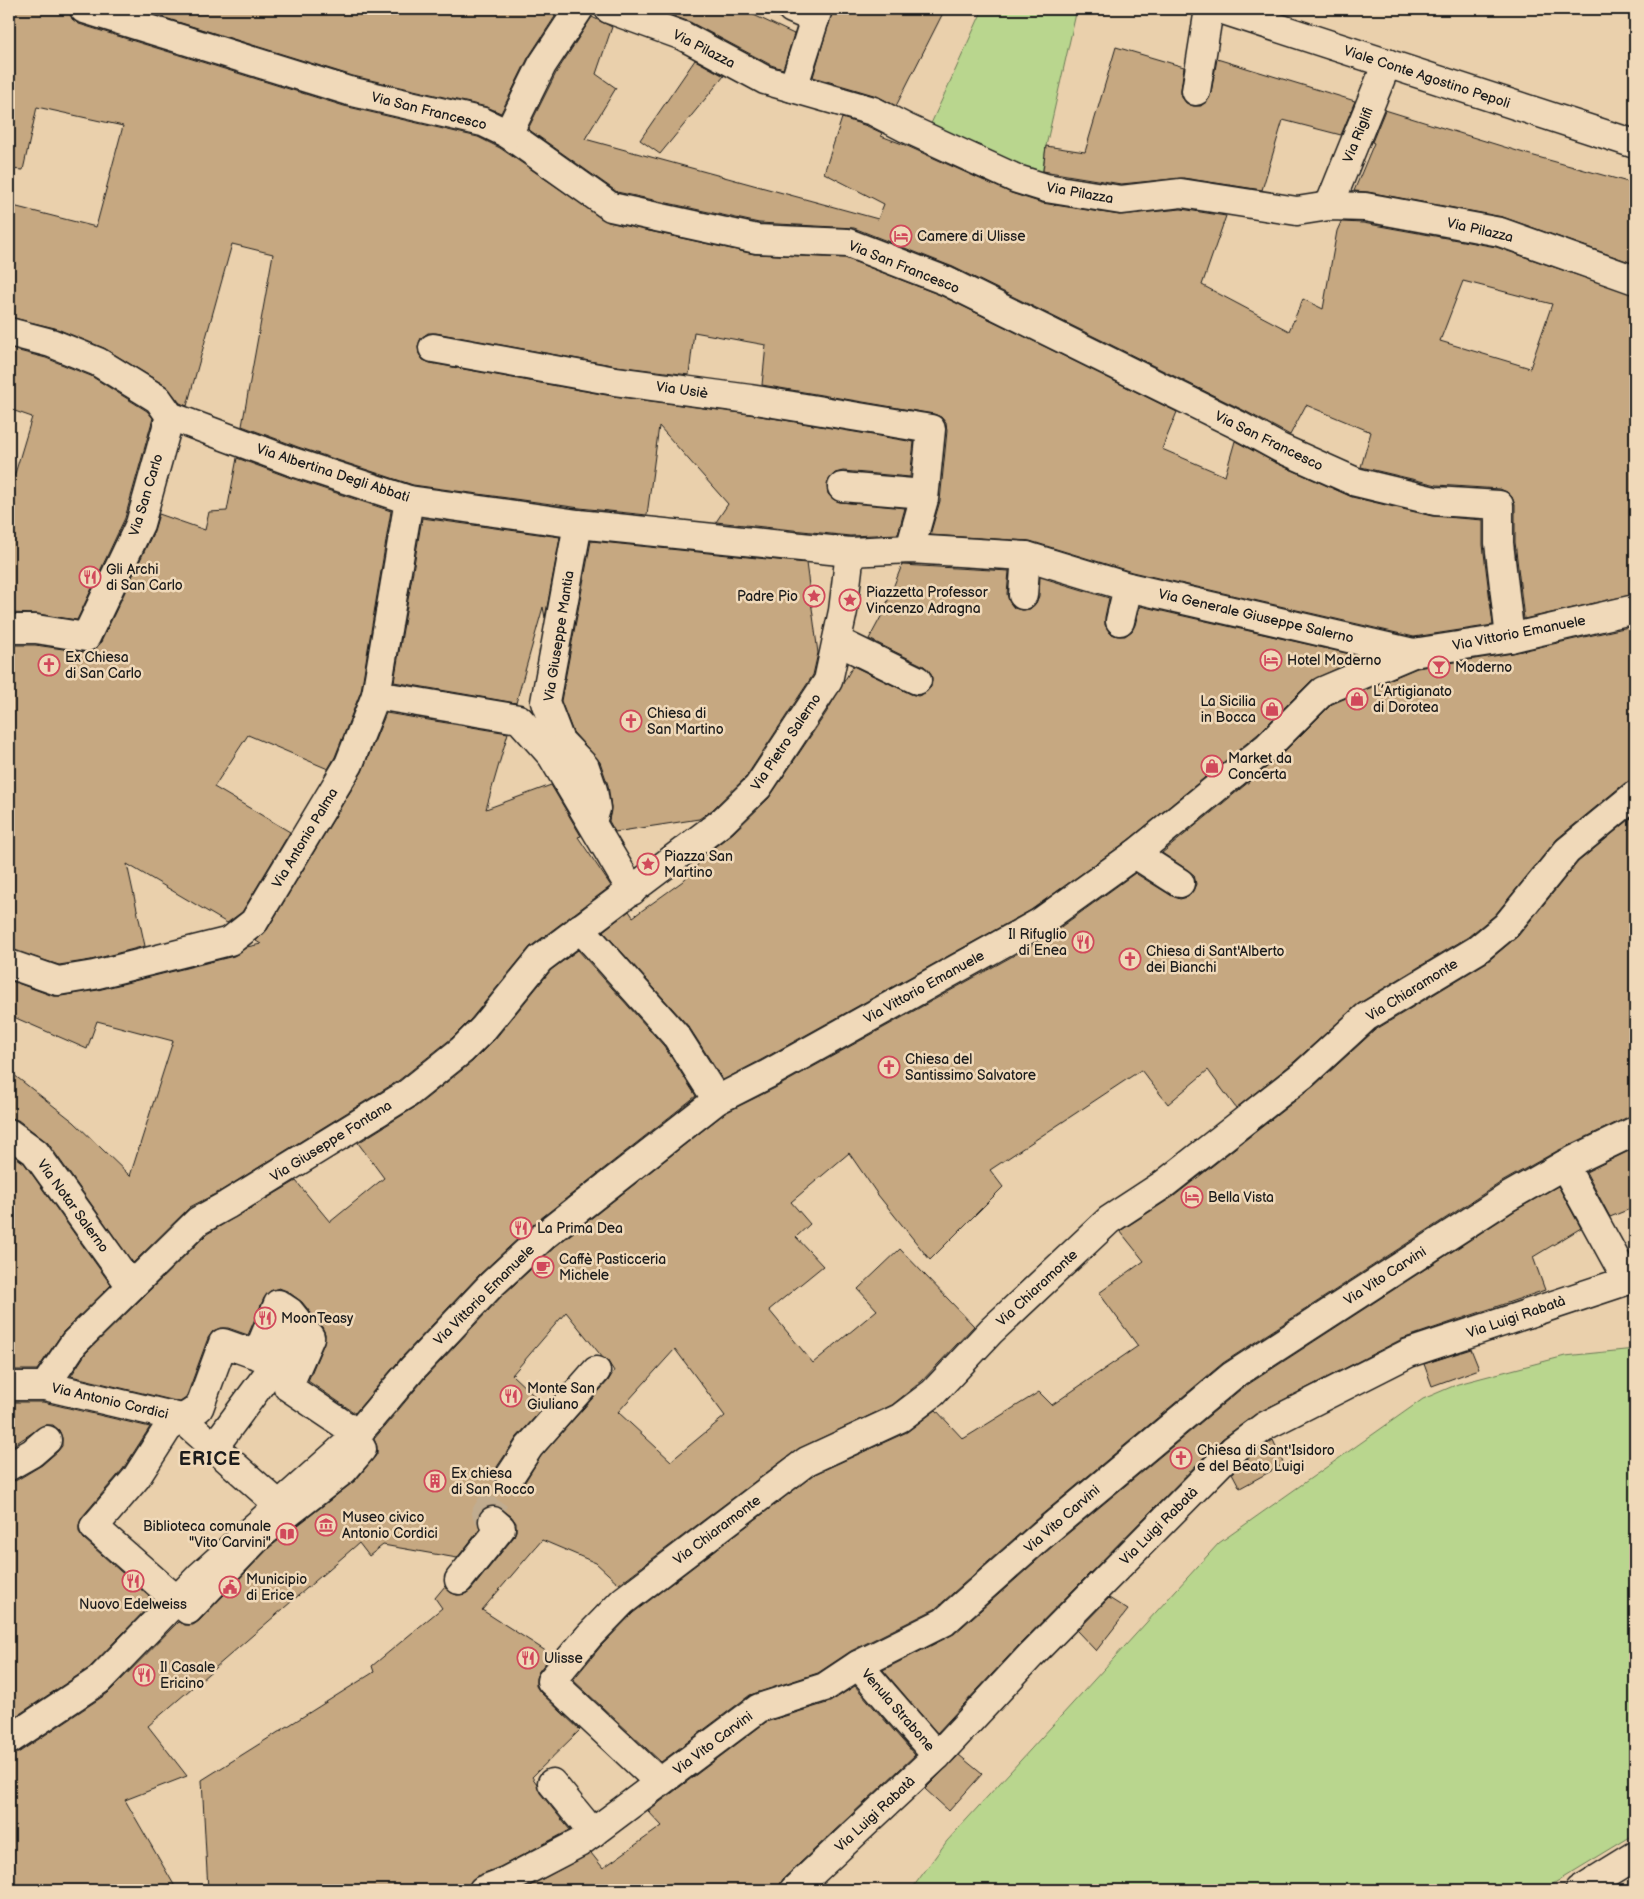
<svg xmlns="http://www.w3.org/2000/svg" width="1644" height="1899" viewBox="0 0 1644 1899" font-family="'Balsamiq Sans',sans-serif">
  <rect width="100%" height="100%" fill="#ead0ac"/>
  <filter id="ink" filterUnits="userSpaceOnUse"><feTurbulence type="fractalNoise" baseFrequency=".02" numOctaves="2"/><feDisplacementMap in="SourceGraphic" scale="10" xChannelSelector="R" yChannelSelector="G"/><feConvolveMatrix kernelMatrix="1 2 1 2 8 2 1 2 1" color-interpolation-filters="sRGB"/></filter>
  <g filter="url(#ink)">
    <!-- green -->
    <g fill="#b9d68e" stroke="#6a7955">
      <path d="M983,9h94l-31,137 -4,29 -112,-49z"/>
      <path d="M1635,1349v485l-92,56h-632l36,-49 272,-298 204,-144 35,-15 107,-28z"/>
    </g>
    <!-- building -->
    <g fill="#c6a881" stroke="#1c1c1c" fill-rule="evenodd">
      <path d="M9,9h60l3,10 7,5 265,82 134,31 22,11 108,74 146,32 91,4 95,37 237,117 -15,37 63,27 10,-35 39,21 78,35 80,19 51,4v25l10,80 -79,12 -282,-65 -102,-31 -100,-6 10,-34 7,-70 -1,-8 -5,-6 -7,-3 -172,-29 4,-40 -72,-13 -5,43 -72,-9 -181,-33h-8l-7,5 -3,8 1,8 4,6 7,3 182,33 136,18 166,28 -4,35 -67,-6 -8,2 -5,5 -3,7 1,9 5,5 7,3 65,6 -7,26 -48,2 -134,-14 12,-18 -69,-78 -12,89 -67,-7 -167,-23 -115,-38 -56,-21 31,-172 -41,-10 -45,162 -7,-3 -14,-17 -62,-38 -49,-20 -46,-11v-112l87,22 27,-101 -86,-19 -14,63 -14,-1z"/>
      <path d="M136,9h424l-32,49 -27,55 -14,-6 -134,-31z"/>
      <path d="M654,9h87l53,25 -11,35 -12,-4 -81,-43z"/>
      <path d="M833,9h112l-49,97 -19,-10 -64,-19z"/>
      <path d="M592,17l20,10 -16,47 20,14 -31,51 293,80 6,-15 -60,-31 18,-55 25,8 15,7 -1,3 24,9 106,48 31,10 77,12 62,-6 45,7 -24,69 87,46 14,-32 20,10 14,-78 4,-9 22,1 133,24 139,48v299l-111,25 -9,-77v-37l-3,-8 -5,-5 -7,-3 -63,-4 -76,-18 10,-35 -65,-27 -16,30 -45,-24 -292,-144 -99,-39 -95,-5 -142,-31 -89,-63 28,-56zM1463,281l89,23 -22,64 -90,-27z"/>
      <path d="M1116,47l68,20 -3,22v7l5,7 7,3h8l7,-6 3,-7 6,-34 138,42 -14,34 -58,-15 -21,70 -79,-12 -62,6 -78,-13 3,-25 39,6z"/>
      <path d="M695,60l29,16 -64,78 -20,-14z"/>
      <path d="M1385,110l142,44 108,30v80l-132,-47 -135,-25 -14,-1 20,-48 -2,-1z"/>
      <path d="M11,349l35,9 45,18 56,35 6,7 -28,100 -48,102 -39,-6 -29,-1v-137l5,1 18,-60 -23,-8v-51z"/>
      <path d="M237,458l51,19 103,34 -30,180 -26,66 -7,12 -80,-34 -34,52 76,45 -48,80 -15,11 -100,-59 18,82 -54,14 -32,5 -50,-16v-304h26l49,7 10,-2 6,-6 54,-113 5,-17 46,16 4,-18 18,-1z"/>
      <path d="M422,518l138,19 -15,81 -2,-11 -27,96 -122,-21z"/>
      <path d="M591,541l215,22 12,90 -5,22 -67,102 -34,33 -13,9 -84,13 -6,-11 2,-14 -3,-22 -8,-23 -27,-30 -12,-31z"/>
      <path d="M902,565l107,6 -2,23 2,7 5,7 7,2 9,-1 6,-6 3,-7 1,-19 69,21 -4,19v8l5,8 7,3h8l7,-5 3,-6 5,-19 223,51 -51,23 -54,54 -132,108 -95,68 -270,150 -38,20 -34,-53 -86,-96 26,-20 4,6 50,-36 29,-32 21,-16 36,-35 57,-85 27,-47 58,28 7,2 7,-3 6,-6 1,-9 -2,-6 -6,-6 -55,-27 14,-26z"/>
      <path d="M1633,626l2,10v144l-10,3 -68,56 -62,76 -27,22 -110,67 -64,58 -58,46 -28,-38 -40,34 -27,-34 -151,100 13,17 -73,73 -52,-65 -29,-42 -58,49 19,22 -14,13 27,29 -54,44 44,53 64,-53 -19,-21 42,-40 74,77 -52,55 -30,24 -94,44 -179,135 -23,-21 -54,-23 -60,70 70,45 -13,16 -3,7v8l4,6 40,38 -48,47 5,7 3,9 30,37 -70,37 -23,9 -6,5 -3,9h-260l-6,-110 172,-108 -2,-6 70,-58 -7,-10 10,-12 5,6 7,3 8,-1 6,-4 42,-52 3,-7v-8l-5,-7 -15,-10h-8l-6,4 -4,8 2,11 -23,29 -74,-13 -14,11 -10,-13 -211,183 39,50 -62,24 52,90h-168v-135l9,-2 90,-60 70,-71 7,3h8l6,-4 71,-74 86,-67 21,-26v-8l-3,-7 51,-61 77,-82 54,-50 169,-133 50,-25 272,-151 88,-64 37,23 8,3 8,-2 5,-6 3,-7 -2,-9 -6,-5 -26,-17 116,-95 54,-54 85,-36 96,-15zM566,1312l37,46 4,2 7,11 -6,10 -67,75 -18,29 -6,5 -8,2 -7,-3 -6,-6 -2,-8 3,-8 20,-30 28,-31 -33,-31zM675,1349l50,67 -54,45 -53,-49z"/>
      <path d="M386,713l122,20 -22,76 65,-24 30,51 -3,1 33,49 -81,61 -59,72 -19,19 -54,43 -179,111 -29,15 -57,56 -85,-120 -30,-23 -9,-2v-47l65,51 56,54 43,-135 -76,-20 -10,28 -78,-34v-35l44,16h8l37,-6 136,-34 13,-9 14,-3 -5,-3 11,-11 95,-158z"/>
      <path d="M1635,815v301l-7,1 -71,34 -57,32 -277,180 -190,159 -98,87 -84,42 -33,22 -68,22 -89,67 -88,-82 28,-34 32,-33 182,-139 92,-42 29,-22 27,29 76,-47 13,13 86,-59 -39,-53 45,-32 -24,-30 54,-35 140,-110 61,-56 112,-68 31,-26 60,-74z"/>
      <path d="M578,950l86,96 32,50 -161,127 -55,51 -78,83 -47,56 -47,-32 16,-38 1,-9 -3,-7 -20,-25 -15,-11 -8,-3 -9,3 -6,7 -16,37 -20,-7h-8l-7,3 -5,7 -22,60 -6,4 -109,-26 15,-23 121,-119 89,-53 34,41 54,-44 -26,-35 59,-37 55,-44 23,-23 56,-69z"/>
      <path d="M1635,1148v59l-25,10 -24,-45z"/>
      <path d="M9,1152l15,11 87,122 -48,47 -26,38h-28z"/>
      <path d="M1558,1186l23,42 -48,29 12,33 -143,49 -146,75 -34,25 -202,205 -83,89 -54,-63 71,-36 99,-88 188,-157 275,-179z"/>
      <path d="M1471,1349l8,20 -47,17 -8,-22z"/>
      <path d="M9,1402h34l107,25 -27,42 -41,48 -3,8v7l5,7 70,62 -65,67 -80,53v-239l8,-2 25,-15 16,-14 4,-5v-8l-3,-8 -6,-5h-9l-35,23z"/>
      <path d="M1273,1440l11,24 -44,24 -8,-15 11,-11z"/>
      <path d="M1109,1598l19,12 -32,41 -19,-20z"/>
      <path d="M855,1686l60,69 -132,124 -6,11h-255l69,-37 12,15 59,-42 -14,-15 118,-89 64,-20z"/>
      <path d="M959,1755l23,19 -33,37 -24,-22z"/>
    </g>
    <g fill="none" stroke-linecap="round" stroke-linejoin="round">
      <!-- minor-tunnel -->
      <path stroke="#c1ac8f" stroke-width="28" stroke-dasharray="28 14" stroke-linecap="butt" d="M493,1521l-7,-8 24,-37"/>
      <!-- minor casing -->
      <g stroke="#1c1c1c" stroke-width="31">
        <g id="minor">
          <path d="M84,9l265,82 134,31 25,12 103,73 146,32 91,4 98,38 292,144 42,23 76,34 79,19 64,4v38l11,95"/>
          <path d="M609,9l74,27 82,44 108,31 33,17 111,51 29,9 75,12 60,-7 116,18 32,-5 36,1 135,25 135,48"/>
          <path d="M792,9l23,10"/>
          <path d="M1220,9l415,135"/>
          <path d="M793,88l25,-79"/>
          <path d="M1196,91l13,-82"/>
          <path d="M508,134l34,-69 37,-56"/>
          <path d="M1329,206l58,-143"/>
          <path d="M9,332l42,11 47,19 60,37 12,17 123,46 116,38 169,24 272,28 60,-3 116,7 102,31 285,66"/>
          <path d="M433,348l182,33 135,18 181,30 -7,70 -14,50"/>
          <path d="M842,487l82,7"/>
          <path d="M578,524l-33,178 15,39 25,26 8,23 3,19 -4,13"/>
          <path d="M1023,595l3,-39"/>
          <path d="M1120,621l8,-34"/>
          <path d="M9,629h27l50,8 54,-113 30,-108"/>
          <path d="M837,641l80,39"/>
          <path d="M376,695l143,24 33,37 80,135"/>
          <path d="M1135,854l45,29"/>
          <path d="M580,928l97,109 40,63"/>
          <path d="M9,964l49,17 36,-6 136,-34 24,-19 95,-158 27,-69 33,-195"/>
          <path d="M9,1133l26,19 96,134"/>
          <path d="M1564,1165l63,115"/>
          <path d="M278,1304l12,8 20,25 -22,50 58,39 16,23 -18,21 -84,65 -72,75 -94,-83 42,-49 32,-50 31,-20 24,-65 34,12z"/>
          <path d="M9,1386h36l136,32 98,87"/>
          <path d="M45,1386l29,-43 124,-122 29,-16 180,-111 55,-44 21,-21 57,-70 182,-137 36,-35 70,-106 15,-70 7,-59"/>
          <path d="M214,1447l54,-73 14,-40"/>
          <path d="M9,1466l23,-13 15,-13"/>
          <path d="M510,1476l19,-29 67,-76"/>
          <path d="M459,1580l42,-52 -8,-7"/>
          <path d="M858,1665l79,91"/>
          <path d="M9,1740l90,-60 101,-104 154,-138 59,-70 78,-83 55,-51 171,-134 51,-26 271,-151 96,-69 133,-108 55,-55 90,-38 97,-15 125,-29"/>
          <path d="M659,1782l-108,-101 38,-45 34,-35 184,-140 93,-43 33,-25 58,-62 118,-111 55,-36 140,-110 62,-57 111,-67 29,-24 61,-75 68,-56"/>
          <path d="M552,1783l41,50"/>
          <path d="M483,1890l23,-9 73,-38 180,-135 66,-21 33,-22 86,-43 99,-88 189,-158 276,-179 56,-32 71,-34"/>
          <path d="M794,1890l143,-134 94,-101 202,-205 32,-24 144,-73 226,-75"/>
          <path d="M1580,1890l55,-34"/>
        </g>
      </g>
      <!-- minor -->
      <use href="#minor" stroke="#f0d9b9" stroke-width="28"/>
    </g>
  </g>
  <!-- icons -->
  <defs>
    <g id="hotel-ring" transform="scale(1.125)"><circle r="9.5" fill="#f0d9b9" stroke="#d1495b" stroke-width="1.5"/><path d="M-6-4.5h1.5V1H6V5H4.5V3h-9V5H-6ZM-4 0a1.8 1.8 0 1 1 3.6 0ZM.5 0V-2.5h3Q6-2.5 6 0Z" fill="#d1495b"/></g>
    <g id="restaurant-ring" transform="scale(1.125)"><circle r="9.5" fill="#f0d9b9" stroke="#d1495b" stroke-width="1.5"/><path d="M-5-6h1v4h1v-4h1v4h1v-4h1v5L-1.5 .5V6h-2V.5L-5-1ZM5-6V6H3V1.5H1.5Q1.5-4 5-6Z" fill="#d1495b"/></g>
    <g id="sight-ring" transform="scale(1.125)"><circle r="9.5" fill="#f0d9b9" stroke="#d1495b" stroke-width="1.5"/><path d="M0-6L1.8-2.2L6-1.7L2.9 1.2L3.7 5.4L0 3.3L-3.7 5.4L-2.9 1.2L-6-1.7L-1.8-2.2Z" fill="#d1495b"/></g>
    <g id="church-ring" transform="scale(1.125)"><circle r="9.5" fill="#f0d9b9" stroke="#d1495b" stroke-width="1.5"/><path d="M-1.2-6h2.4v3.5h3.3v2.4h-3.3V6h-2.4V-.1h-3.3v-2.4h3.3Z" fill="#d1495b"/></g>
    <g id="bar-ring" transform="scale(1.125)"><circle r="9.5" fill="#f0d9b9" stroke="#d1495b" stroke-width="1.5"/><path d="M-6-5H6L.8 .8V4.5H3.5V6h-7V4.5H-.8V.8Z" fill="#d1495b"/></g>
    <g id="shop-ring" transform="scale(1.125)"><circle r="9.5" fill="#f0d9b9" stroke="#d1495b" stroke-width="1.5"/><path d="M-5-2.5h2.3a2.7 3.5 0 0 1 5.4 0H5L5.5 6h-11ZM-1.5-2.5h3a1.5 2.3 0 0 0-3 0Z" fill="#d1495b"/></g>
    <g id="cafe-ring" transform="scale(1.125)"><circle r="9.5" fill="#f0d9b9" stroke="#d1495b" stroke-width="1.5"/><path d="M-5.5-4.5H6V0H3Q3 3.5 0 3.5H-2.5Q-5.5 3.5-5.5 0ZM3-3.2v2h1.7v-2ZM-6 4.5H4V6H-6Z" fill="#d1495b"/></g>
    <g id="building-ring" transform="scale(1.125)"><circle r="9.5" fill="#f0d9b9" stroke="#d1495b" stroke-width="1.5"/><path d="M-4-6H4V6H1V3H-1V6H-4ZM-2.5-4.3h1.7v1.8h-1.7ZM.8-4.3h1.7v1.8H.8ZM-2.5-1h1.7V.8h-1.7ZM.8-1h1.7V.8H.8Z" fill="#d1495b"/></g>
    <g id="museum-ring" transform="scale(1.125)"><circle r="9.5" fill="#f0d9b9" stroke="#d1495b" stroke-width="1.5"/><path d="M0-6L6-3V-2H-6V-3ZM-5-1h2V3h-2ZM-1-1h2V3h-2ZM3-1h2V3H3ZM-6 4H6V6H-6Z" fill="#d1495b"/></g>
    <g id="library-ring" transform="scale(1.125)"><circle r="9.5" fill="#f0d9b9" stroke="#d1495b" stroke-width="1.5"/><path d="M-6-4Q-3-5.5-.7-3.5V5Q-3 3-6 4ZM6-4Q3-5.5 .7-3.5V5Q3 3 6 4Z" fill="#d1495b"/></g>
    <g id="civic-ring" transform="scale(1.125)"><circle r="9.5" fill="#f0d9b9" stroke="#d1495b" stroke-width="1.5"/><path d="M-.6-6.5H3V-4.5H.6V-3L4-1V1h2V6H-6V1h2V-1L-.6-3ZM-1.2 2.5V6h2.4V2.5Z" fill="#d1495b"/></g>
  </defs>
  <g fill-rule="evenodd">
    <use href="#hotel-ring" x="901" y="236"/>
    <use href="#restaurant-ring" x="90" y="577"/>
    <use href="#sight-ring" x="814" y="596"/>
    <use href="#sight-ring" x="850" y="600"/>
    <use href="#hotel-ring" x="1271" y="660"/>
    <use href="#church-ring" x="49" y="665"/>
    <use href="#bar-ring" x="1439" y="667"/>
    <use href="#shop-ring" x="1357" y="699"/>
    <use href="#shop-ring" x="1272" y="709"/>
    <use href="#church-ring" x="631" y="721"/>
    <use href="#shop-ring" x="1212" y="766"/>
    <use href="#sight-ring" x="648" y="864"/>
    <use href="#restaurant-ring" x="1083" y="942"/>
    <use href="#church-ring" x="1130" y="959"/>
    <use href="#church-ring" x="889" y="1067"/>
    <use href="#hotel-ring" x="1192" y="1197"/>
    <use href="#restaurant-ring" x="521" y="1228"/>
    <use href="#cafe-ring" x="543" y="1267"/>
    <use href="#restaurant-ring" x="265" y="1318"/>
    <use href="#restaurant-ring" x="511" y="1396"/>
    <use href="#church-ring" x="1181" y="1458"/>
    <use href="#building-ring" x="435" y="1481"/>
    <use href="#museum-ring" x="326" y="1525"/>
    <use href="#library-ring" x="287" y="1534"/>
    <use href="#restaurant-ring" x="133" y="1581"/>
    <use href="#civic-ring" x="230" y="1587"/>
    <use href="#restaurant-ring" x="528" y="1658"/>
    <use href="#restaurant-ring" x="144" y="1675"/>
  </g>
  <g text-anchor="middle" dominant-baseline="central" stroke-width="5" stroke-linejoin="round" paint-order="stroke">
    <!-- street labels -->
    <g font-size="14" fill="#1c1c1c" stroke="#f0d9b9">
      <text transform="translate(704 49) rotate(27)">Via Pilazza</text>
      <text transform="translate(1427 77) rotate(18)">Viale Conte Agostino Pepoli</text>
      <text transform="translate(429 111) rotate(14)">Via San Francesco</text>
      <text transform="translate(1358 135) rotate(-68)">Via Riglifi</text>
      <text transform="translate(1080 193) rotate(10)">Via Pilazza</text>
      <text transform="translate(1480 230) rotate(13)">Via Pilazza</text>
      <text transform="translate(904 267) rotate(22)">Via San Francesco</text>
      <text transform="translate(682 390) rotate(8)">Via Usiè</text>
      <text transform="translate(1269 441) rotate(26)">Via San Francesco</text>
      <text transform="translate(333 473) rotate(18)">Via Albertina Degli Abbati</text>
      <text transform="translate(146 495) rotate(-73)">Via San Carlo</text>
      <text transform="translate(1256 616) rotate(13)">Via Generale Giuseppe Salerno</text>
      <text transform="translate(1519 633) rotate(-11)">Via Vittorio Emanuele</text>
      <text transform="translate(559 636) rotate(-81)">Via Giuseppe Mantia</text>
      <text transform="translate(786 742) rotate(-56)">Via Pietro Salerno</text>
      <text transform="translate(305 838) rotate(-59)">Via Antonio Palma</text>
      <text transform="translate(924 987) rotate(-29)">Via Vittorio Emanuele</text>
      <text transform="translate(1412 990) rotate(-32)">Via Chiaramonte</text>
      <text transform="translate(331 1141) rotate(-32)">Via Giuseppe Fontana</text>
      <text transform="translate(73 1206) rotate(54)">Via Notar Salerno</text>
      <text transform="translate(1385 1276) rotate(-33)">Via Vito Carvini</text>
      <text transform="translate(1037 1288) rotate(-43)">Via Chiaramonte</text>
      <text transform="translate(484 1295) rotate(-45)">Via Vittorio Emanuele</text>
      <text transform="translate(1516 1317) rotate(-19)">Via Luigi Rabatà</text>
      <text transform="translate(110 1401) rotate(13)">Via Antonio Cordici</text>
      <text transform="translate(1062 1519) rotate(-41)">Via Vito Carvini</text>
      <text transform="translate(1159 1526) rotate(-45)">Via Luigi Rabatà</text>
      <text transform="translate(717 1530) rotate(-37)">Via Chiaramonte</text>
      <text transform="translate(898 1710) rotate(49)">Venula Strabone</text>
      <text transform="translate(713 1743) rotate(-37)">Via Vito Carvini</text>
      <text transform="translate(875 1814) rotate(-43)">Via Luigi Rabatà</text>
    </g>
    <!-- poi labels -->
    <g font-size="14" fill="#1c1c1c" stroke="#f0d9b9" text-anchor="start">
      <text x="917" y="236">Camere di Ulisse</text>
      <text x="106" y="569">Gli Archi<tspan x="106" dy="16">di San Carlo</tspan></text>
      <text x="866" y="592">Piazzetta Professor<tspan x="866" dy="16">Vincenzo Adragna</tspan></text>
      <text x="798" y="596" text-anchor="end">Padre Pio</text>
      <text x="65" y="657">Ex Chiesa<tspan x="65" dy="16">di San Carlo</tspan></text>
      <text x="1287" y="660">Hotel Moderno</text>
      <text x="1455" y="667">Moderno</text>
      <text x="1373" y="691">L’Artigianato<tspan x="1373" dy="16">di Dorotea</tspan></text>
      <text x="1256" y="701" text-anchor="end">La Sicilia<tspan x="1256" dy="16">in Bocca</tspan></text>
      <text x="647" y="713">Chiesa di<tspan x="647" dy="16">San Martino</tspan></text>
      <text x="1228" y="758">Market da<tspan x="1228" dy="16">Concerta</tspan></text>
      <text x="664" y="856">Piazza San<tspan x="664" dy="16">Martino</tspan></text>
      <text x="1067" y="934" text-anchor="end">Il Rifuglio<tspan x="1067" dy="16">di Enea</tspan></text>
      <text x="1146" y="951">Chiesa di Sant'Alberto<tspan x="1146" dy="16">dei Bianchi</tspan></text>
      <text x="905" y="1059">Chiesa del<tspan x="905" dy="16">Santissimo Salvatore</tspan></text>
      <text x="1208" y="1197">Bella Vista</text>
      <text x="537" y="1228">La Prima Dea</text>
      <text x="559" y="1259">Caffè Pasticceria<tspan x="559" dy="16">Michele</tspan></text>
      <text x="281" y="1318">MoonTeasy</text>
      <text x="527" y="1388">Monte San<tspan x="527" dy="16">Giuliano</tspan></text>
      <text x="1197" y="1450">Chiesa di Sant'Isidoro<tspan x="1197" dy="16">e del Beato Luigi</tspan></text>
      <text x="451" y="1473">Ex chiesa<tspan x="451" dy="16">di San Rocco</tspan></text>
      <text x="342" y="1517">Museo civico<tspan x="342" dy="16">Antonio Cordici</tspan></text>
      <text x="271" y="1526" text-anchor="end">Biblioteca comunale<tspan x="271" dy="16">"Vito Carvini"</tspan></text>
      <text x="246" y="1579">Municipio<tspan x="246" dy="16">di Erice</tspan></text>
      <text x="133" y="1604" text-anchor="middle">Nuovo Edelweiss</text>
      <text x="544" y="1658">Ulisse</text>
      <text x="160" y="1667">Il Casale<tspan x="160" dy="16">Ericino</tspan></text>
    </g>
    <!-- district labels -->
    <g font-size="19" font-weight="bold" letter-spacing="1" fill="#1c1c1c" stroke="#f0d9b9">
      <text x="210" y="1459">ERICE</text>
    </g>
  </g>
  <!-- margin -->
  <rect width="1644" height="1899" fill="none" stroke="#f0d9b9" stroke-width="30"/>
  <rect x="15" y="15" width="1614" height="1869" fill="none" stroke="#1c1c1c" stroke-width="2" filter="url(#ink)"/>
</svg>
